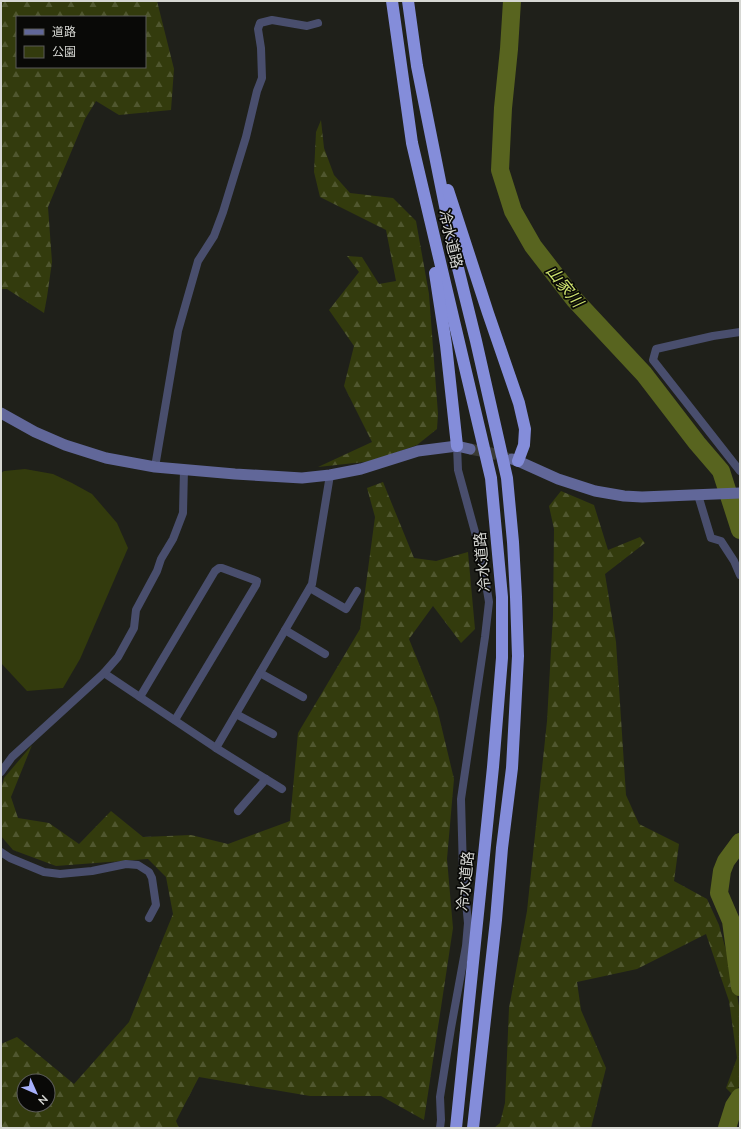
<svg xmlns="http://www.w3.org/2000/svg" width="741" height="1129" viewBox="0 0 741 1129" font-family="Mulish,'Noto Sans JP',sans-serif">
  <defs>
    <pattern id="forest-firs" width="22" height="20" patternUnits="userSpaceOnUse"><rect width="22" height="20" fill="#333b0d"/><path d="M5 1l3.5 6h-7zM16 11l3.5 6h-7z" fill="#50572f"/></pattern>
  </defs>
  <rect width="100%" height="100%" fill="#1f201a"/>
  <!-- forest -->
  <g fill="url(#forest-firs)" fill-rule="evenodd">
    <path d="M1,1h156l17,68 -3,41 -52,5 -23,-14 -11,18 -37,88 4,55 -5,35 -3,16 -37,-24h-6zM17,17h128v50h-128z"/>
    <path d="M321,120l3,28 10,27 16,18 43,5 23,23 13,73 9,120 -1,15 -20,16 -44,16 -55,6 54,-25 -28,-56 10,-40 -25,-36 30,-38 -12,-16 15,1 17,27 17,-3 -10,-51 -66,-33 -6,-25 2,-40z"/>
    <path d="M383,482l31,76 22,3 32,-9 7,77 -14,14 -28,-37 -24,33 28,69 17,71 -7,80 6,69 -29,192 -43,-24h-71l-111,-19 -23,44 3,7h-178v-84l16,-7 57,47 55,-62 44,-108 -7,-37 -18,-18 -92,7 -43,-16 -12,-14v-47l3,-11 28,-33 -21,52 7,21 31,5 30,21 32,-33 32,26 48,-2 37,9 62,-23 8,-88 62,-104 15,-112 -8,-29zM24,1081h24v24h-24z"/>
    <path d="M561,491l33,14 14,45 32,-13 5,6 -40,31 11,68 10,153 13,29 40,20 -5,37 33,18 12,26 16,58 5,29v73l-7,10 -7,-7 11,-30 -8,-57 -23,-67 -69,35 -60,13 4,28 25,58 -15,60h-97l6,-5 5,-20 4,-95 18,-97 20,-190 6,-106 1,-86 -5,-23z"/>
  </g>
  <!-- park -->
  <path fill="#333b0d" d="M25,469l28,5 19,9 20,11 25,29 11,25 -48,111 -17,29 -36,3 -26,-28v-190l3,-2z"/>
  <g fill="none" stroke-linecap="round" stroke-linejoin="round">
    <!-- river -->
    <g stroke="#58641f" stroke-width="18">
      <path d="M512,1l-3,48 -6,59 -3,62 13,41 20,35 41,53 70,75 53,69 24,28 19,59"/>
      <path d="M740,842l-14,19 -4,10 -3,22 12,28 9,66"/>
      <path d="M727,1128l7,-22 6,-9"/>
    </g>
    <!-- secondary-tunnel -->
    <path stroke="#3a3b36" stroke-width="11" stroke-dasharray="11 5.5" stroke-linecap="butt" d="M470,449l21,4 19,6"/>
    <!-- street -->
    <g stroke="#494e6d" stroke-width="8">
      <path d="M740,332l-27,4 -57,13 -3,11 87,111"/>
      <path d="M155,467l23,-136 20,-70 16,-25 9,-24 23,-75 11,-46 5,-13 -1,-30 -3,-19 2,-6 12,-3 35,6 11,-3"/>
      <path d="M698,495l13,43 10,3 13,20 6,14"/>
      <path d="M310,588l36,21 11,-18"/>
      <path d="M285,630l40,24"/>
      <path d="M104,673l112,75 66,41"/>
      <path d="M260,673l43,24"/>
      <path d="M140,697l75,-126 4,-3h3l35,13 -1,4 -81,135"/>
      <path d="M236,714l37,20"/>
      <path d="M216,748l96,-164 18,-109"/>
      <path d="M1,772l11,-15 92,-84 14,-16 16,-29 2,-18 21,-39 4,-12 12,-20 10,-26 1,-44"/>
      <path d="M238,811l28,-32"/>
      <path d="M1,852l9,6 34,14 16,2 32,-3 34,-7 12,1 11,7 3,6 4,27 -7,13"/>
      <path d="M440,1128l1,-8 -1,-23 11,-69 15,-82 2,-23 -5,-52 -2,-72 24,-162 4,-35 -8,-48 -23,-84 -1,-24"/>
    </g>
    <!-- secondary -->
    <g stroke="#616799" stroke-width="11">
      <path d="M1,413l34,19 30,13 41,13 49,9 80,7 67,4 28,-3 31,-6 57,-18 39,-5 13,3"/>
      <path d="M512,459l6,2 40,18 37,12 29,5 18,1 98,-4"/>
    </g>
    <!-- highway -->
    <g stroke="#848dda" stroke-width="12">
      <path d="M392,1l20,142 79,335 11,119v61l-9,109 -37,361"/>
      <path d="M408,1l9,65 38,190 21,85 31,137 6,64 3,55 2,59 -6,112 -10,80 -6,72 -23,208"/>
      <path d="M448,190l40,123 31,90 6,26 -1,16 -6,16"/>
      <path d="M435,273l11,72 11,101"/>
    </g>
  </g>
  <g text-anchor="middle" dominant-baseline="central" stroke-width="3.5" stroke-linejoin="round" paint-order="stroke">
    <!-- street labels -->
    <g font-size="15" fill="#d6d7d3" stroke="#090907">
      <text transform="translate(451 239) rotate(77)">冷水道路</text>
      <text transform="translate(482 562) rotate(-95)">冷水道路</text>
      <text transform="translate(465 881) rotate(-84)">冷水道路</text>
    </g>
    <!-- water labels -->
    <g font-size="16" font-style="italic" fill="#d1e670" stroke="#090907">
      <text transform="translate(565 286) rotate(51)">山家川</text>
    </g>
  </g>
  <!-- border -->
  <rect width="741" height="1129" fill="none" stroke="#d6d7d3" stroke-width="4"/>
  <!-- legend -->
  <rect x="16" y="16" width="130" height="52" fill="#090907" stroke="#5b5b59"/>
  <rect x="24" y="29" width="20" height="6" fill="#616799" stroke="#5b5b59"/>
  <text x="52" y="36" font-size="12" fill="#d6d7d3">道路</text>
  <rect x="24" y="46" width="20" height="12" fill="#333b0d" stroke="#5b5b59"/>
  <text x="52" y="56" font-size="12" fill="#d6d7d3">公園</text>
  <!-- north arrow -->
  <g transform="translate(36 1093) rotate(135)"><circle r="19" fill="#090907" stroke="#5b5b59"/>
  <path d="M0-3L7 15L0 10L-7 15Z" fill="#a7b1fc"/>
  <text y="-6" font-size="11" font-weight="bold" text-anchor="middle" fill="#d6d7d3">N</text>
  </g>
</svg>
